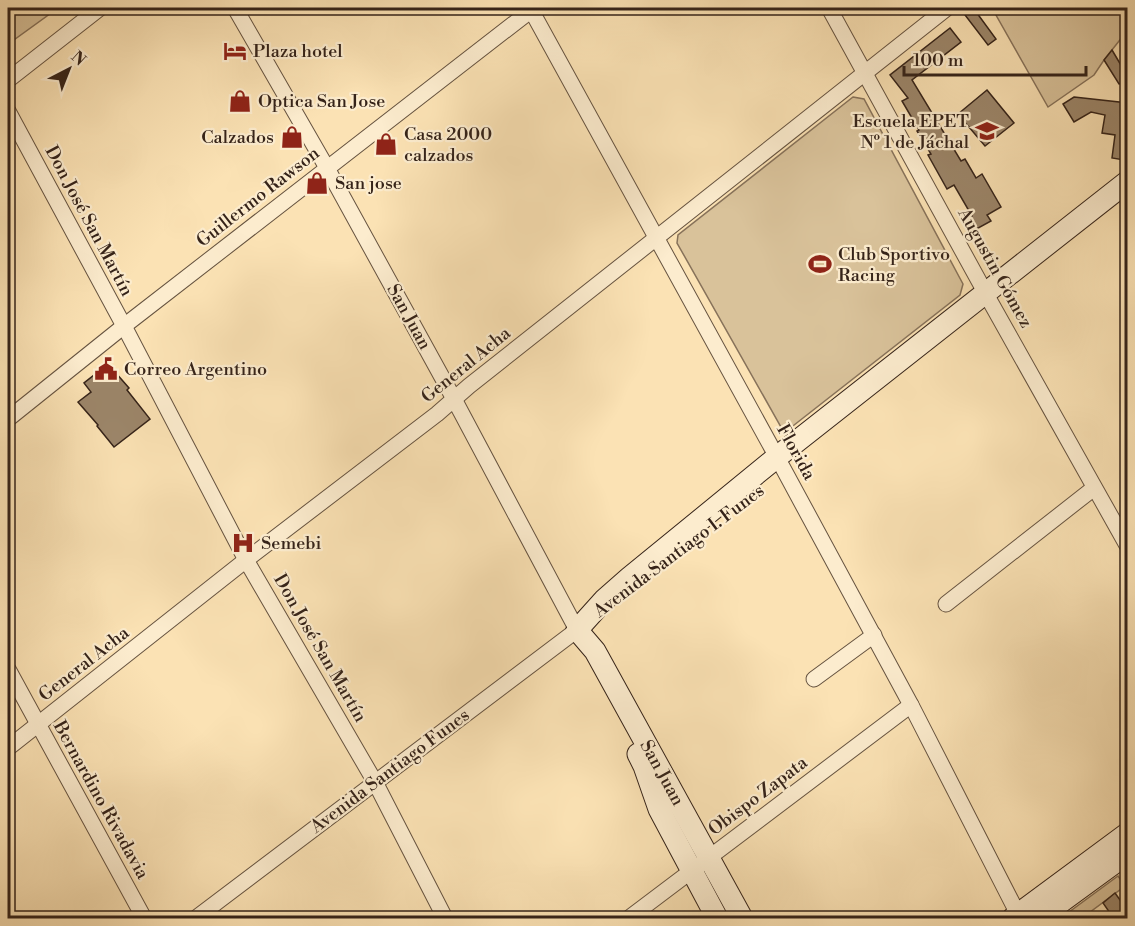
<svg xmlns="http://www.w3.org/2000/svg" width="1135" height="926" viewBox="0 0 1135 926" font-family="'Libre Bodoni',serif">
  <rect width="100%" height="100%" fill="#fbe2b4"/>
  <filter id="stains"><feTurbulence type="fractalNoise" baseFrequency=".00333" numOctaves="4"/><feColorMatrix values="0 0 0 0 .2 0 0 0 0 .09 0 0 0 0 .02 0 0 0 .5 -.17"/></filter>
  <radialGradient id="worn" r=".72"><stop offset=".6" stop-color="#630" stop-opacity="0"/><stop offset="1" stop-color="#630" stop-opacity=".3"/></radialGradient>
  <!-- green -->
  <g fill="#d9c29a" stroke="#87725a" stroke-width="1.5">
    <path d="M8,8h50l-47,34h-3z"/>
    <path d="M992,8h135v23l-23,29 -10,15 -46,32z"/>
    <path d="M853,97l11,2 99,185 -3,11 -171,134 -8,-2 -104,-184 1,-8z"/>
    <path d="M1118,876l7,10 -43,32h-21z"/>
  </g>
  <!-- building -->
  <g fill="#9c866a" stroke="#352319" stroke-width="1.5">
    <path d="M974,9l22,30 -8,6 -23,-30z"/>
    <path d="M950,28l11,14 -49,38 49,81 4,-2 11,19 6,-4 19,33 -14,8 4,6 -20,11 -6,-12 7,-4 -18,-31 -7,4 -19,-34 3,-1 -14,-23 2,-1 -17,-29 6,-3 -18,-23z"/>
    <path d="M1112,50l16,27v6l-9,1 -15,-24z"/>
    <path d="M987,90l27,33 -29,23 -27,-32z"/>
    <path d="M1074,97l54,6v29l-4,28 -12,-2 3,-23 -13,-2 3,-18 -14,-3 -17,10 -11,-18z"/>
    <path d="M108,364l21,24 -2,2 23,29 -36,28 -17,-21 1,-1 -20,-23 13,-10 -7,-9z"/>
    <path d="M1115,893l13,18v7h-10l-3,-4 -3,2 -9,-13z"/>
  </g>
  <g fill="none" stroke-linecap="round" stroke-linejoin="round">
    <!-- street casing -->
    <g stroke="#665340" stroke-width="17">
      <g id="street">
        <path d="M530,8l254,462 127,235 109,213"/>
        <path d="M829,8l162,295 137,244"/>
        <path d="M8,80l92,-72"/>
        <path d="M8,111l116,215 122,234 129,222 70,136"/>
        <path d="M8,419l116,-93 410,-318"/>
        <path d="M946,604l148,-116"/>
        <path d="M8,669l136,249"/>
        <path d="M814,679l60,-44"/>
        <path d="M8,748l238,-188 191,-146 32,-28 478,-378"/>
        <path d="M196,918l381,-288 -123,-231 -127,-231 -92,-160"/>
        <path d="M629,918l282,-213"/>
      </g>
    </g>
    <!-- secondary casing -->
    <g stroke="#352319" stroke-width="23">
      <g id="secondary">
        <path d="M577,630l27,-30 25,-22 148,-121 351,-276"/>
        <path d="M577,630l18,21 147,267"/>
        <path d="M638,754l6,12 15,43 58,109"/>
        <path d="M1013,918l115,-85"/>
        <path d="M1039,918l89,-65"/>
      </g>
    </g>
    <!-- street -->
    <use href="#street" stroke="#fcecce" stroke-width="15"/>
    <!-- secondary -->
    <use href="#secondary" stroke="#fcecce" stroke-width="21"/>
  </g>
  <!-- icons -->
  <defs>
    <g id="hotel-bare" transform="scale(1.8)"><path d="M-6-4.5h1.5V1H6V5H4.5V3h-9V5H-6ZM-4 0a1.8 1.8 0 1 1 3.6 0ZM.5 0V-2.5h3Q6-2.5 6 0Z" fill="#8f2418" stroke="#fcecce" stroke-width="2.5" paint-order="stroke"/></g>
    <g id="shop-bare" transform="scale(1.8)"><path d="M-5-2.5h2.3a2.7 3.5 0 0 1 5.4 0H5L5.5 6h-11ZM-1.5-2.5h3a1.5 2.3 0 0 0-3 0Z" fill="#8f2418" stroke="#fcecce" stroke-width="2.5" paint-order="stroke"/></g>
    <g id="school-bare" transform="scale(1.8)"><path d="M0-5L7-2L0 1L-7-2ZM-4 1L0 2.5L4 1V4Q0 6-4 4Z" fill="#8f2418" stroke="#fcecce" stroke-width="2.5" paint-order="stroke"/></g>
    <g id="stadium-bare" transform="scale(1.8)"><path d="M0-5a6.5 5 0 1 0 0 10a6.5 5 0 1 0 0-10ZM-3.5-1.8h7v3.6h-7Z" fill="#8f2418" stroke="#fcecce" stroke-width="2.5" paint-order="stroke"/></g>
    <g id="civic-bare" transform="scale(1.8)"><path d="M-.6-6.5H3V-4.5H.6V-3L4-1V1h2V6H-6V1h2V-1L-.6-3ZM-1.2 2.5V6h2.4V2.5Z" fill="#8f2418" stroke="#fcecce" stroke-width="2.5" paint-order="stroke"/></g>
    <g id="hospital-bare" transform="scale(1.8)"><path d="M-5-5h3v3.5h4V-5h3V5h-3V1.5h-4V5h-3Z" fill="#8f2418" stroke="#fcecce" stroke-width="2.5" paint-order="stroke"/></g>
  </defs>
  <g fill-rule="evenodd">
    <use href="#hotel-bare" x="235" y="51"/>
    <use href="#shop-bare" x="240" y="101"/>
    <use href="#school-bare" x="987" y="131"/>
    <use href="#shop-bare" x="292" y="137"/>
    <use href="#shop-bare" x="386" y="144"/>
    <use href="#shop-bare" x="317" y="183"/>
    <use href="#stadium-bare" x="820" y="264"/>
    <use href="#civic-bare" x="106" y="369"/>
    <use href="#hospital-bare" x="243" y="543"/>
  </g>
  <g text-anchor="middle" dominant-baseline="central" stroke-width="4.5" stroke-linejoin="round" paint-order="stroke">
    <!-- poi labels -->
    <g font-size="18" fill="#352319" stroke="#fcecce" text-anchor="start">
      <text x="253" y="51">Plaza hotel</text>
      <text x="258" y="101">Optica San Jose</text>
      <text x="969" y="121" text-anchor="end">Escuela EPET<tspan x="969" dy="21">Nº 1 de Jáchal</tspan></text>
      <text x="404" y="134">Casa 2000<tspan x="404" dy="21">calzados</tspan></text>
      <text x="274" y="137" text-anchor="end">Calzados</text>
      <text x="335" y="183">San jose</text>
      <text x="838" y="254">Club Sportivo<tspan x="838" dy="21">Racing</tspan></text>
      <text x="124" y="369">Correo Argentino</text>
      <text x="261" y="543">Semebi</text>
    </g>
    <!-- street labels -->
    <g font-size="18" fill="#352319" stroke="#fcecce">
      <text transform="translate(258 197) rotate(-38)">Guillermo Rawson</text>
      <text transform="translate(89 221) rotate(62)">Don José San Martín</text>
      <text transform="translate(995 268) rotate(61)">Augustin Gómez</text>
      <text transform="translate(409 317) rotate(61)">San Juan</text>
      <text transform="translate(466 365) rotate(-39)">General Acha</text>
      <text transform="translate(796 452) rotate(61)">Florida</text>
      <text transform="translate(679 551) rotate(-37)">Avenida Santiago I. Funes</text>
      <text transform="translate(320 648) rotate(60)">Don José San Martín</text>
      <text transform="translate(84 664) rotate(-38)">General Acha</text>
      <text transform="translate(390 771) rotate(-37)">Avenida Santiago Funes</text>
      <text transform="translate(662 773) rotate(61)">San Juan</text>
      <text transform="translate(758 796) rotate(-37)">Obispo Zapata</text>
      <text transform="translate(101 800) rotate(61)">Bernardino Rivadavia</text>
    </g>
  </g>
  <!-- margin -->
  <rect width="1135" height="926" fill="none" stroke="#fbe2b4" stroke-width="30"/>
  <rect x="9" y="9" width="1117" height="908" fill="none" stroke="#352319" stroke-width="3"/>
  <rect x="15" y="15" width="1105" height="896" fill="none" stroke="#352319" stroke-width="1.5"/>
  <!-- north arrow -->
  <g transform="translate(69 69) rotate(42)" stroke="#fcecce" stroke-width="4.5" paint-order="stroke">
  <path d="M0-4.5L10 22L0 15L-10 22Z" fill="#352319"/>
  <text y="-9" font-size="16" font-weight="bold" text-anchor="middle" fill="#352319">N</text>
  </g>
  <!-- scale -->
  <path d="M904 66v9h182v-9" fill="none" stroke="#352319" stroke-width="3"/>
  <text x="913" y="66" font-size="18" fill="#352319" stroke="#fcecce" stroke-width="4.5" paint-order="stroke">100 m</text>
  <rect width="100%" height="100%" filter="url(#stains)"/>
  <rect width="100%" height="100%" fill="url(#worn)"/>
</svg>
